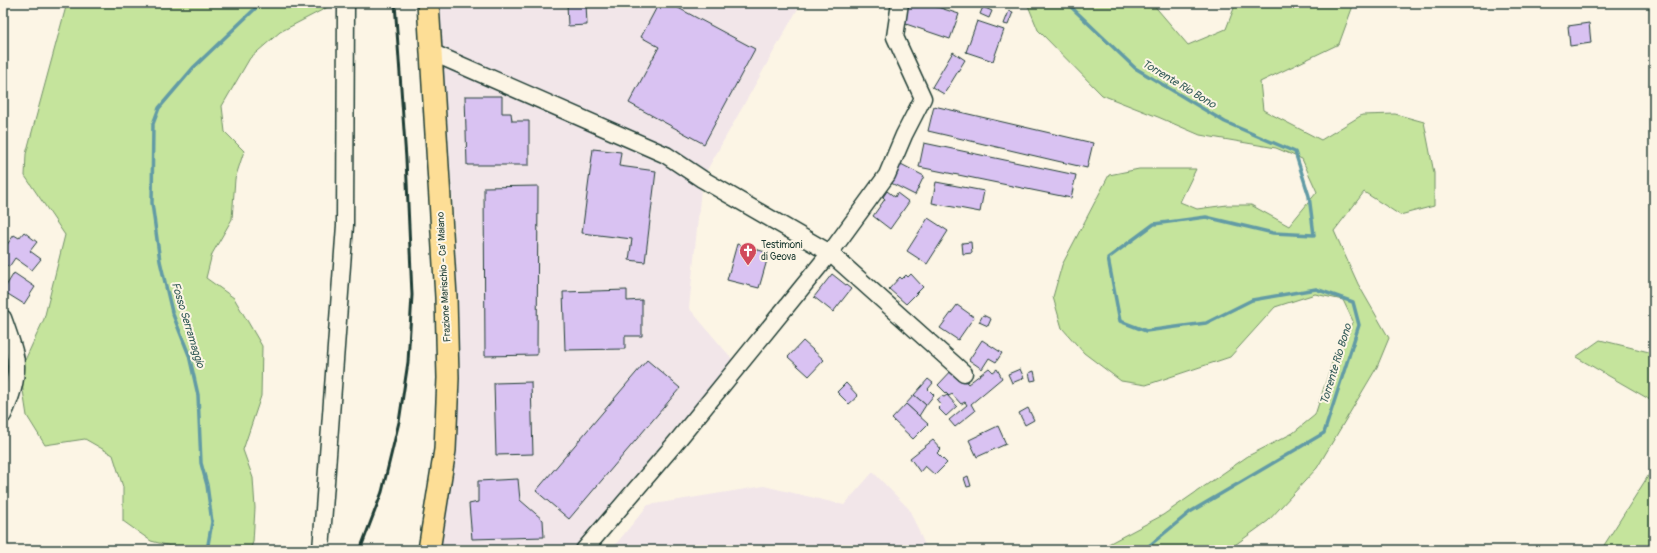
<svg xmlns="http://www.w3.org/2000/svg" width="1657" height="553" viewBox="0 0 1657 553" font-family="Pangolin,sans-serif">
  <rect width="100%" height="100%" fill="#fcf5e5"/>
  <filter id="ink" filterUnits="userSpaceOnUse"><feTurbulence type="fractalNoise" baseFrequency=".025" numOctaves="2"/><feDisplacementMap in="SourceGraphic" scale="8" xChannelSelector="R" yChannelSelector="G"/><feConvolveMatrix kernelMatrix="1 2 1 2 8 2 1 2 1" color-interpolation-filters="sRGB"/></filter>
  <g filter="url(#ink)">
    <!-- built -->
    <g fill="#f2e6e9">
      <path d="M439,3h362l-99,176 -13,129 44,52 -161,190h-133l17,-101 4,-72 -5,-141z"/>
      <path d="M873,472l36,37 18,41h-316l37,-45 116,-19 80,19z"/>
    </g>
    <!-- green -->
    <g fill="#c5e49c" stroke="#729068">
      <path d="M67,3h266l-7,5 -46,24 -30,26 -28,48 3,26 19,19 -9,28 -3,40 -20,35 -6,24 28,20 28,48 -1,50 -18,54 10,28 2,30 -2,34 -3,8h-64l-35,-9 -28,-20v-34l-10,-32 -28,-16 -40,6 -18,-29 -7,-45 24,-52 21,-84 -40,-59 1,-22z"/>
      <path d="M1027,3h125l36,42 38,-16 10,-26h118l-15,41 -79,38 3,28 58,30 41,-25 33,-1 29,8 10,51v33l-34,9 -36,-23 -30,39 24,53 31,54 -12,29 -60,101 -49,53 -40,29h-131l66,-35 85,-59 45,-23 22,-18 18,-55 20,-39 -10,-21 -28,-6 -40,13 -45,50 -84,28 -25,-4 -37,-28 -22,-25 -9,-31 9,-32 47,-90 30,-6h57l-16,33 17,7 30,-4h24l38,21 28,-34 -15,-33 -26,-11 -76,-13 -42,-18 -56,-22 -64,-65z"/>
      <path d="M1600,340l49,12h5v50l-78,-45z"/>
      <path d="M1654,469v81h-53l49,-77z"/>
    </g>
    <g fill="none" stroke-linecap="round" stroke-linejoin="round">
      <!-- stream -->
      <g stroke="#629ba5" stroke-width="3.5">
        <path d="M1067,3l68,65 90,54 70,30 14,44 5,39 -41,-2 -67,-16 -52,7 -46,34 12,63 26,10 60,-8 46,-23 64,-11 37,13 6,23 -35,108 -134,79 -46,38"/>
        <path d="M207,550l5,-28 -5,-37 -6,-22 -3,-68 -9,-40 -17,-43 -12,-51 -8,-58 1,-79 6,-16 35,-41 67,-64"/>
      </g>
    </g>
    <!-- building -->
    <g fill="#d9c2f2" stroke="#1f3d34">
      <path d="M567,3h19l1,22 -19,1z"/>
      <path d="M659,3h10l86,46 -51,95 -75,-41 30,-56 -18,-10z"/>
      <path d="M909,3h16l34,11 -9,25 -47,-16z"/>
      <path d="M983,7l9,4 -3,7 -9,-4z"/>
      <path d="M1009,11l4,1 -5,13 -4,-1z"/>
      <path d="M977,21l27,9 -11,31 -27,-9z"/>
      <path d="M1589,23l2,20 -21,3 -2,-20z"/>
      <path d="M953,52l12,8 -21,34 -12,-7z"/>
      <path d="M465,96h37v17h9l1,8h17v44h-62z"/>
      <path d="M934,106l159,37 -6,25 -159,-37z"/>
      <path d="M924,143l152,32 -5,23 -152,-31z"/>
      <path d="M593,149l28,3 -2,14 37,5 -11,91 -16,-2 3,-21 -50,-6z"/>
      <path d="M899,163l25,13 -9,19 -26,-13z"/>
      <path d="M936,182l48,9 -4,21 -48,-9z"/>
      <path d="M538,186l-1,169 -52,1 -1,-169z"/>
      <path d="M887,191l8,6 2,-4 12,9 -19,27 -17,-13 12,-17 -2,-2z"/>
      <path d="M928,218l20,13 -21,33 -20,-13z"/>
      <path d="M24,232l13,10 -7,9 11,8 -9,11 -17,-12 -6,9 -6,-4v-13l11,-15 5,3z"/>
      <path d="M971,242l1,11 -9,1 -1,-11z"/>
      <path d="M737,244l32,9 -10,35 -32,-8z"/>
      <path d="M14,273l21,14 -11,17 -21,-13z"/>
      <path d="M832,274l19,15 -18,23 -19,-15z"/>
      <path d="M911,274l12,13 -17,17 -17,-15 11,-12 2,2 4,-4 2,2z"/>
      <path d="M627,290v11l15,-1v36h-17v13l-60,1 -2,-58z"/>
      <path d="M957,305l17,12 -16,23 -18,-12z"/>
      <path d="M983,315l8,4 -3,7 -9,-4z"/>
      <path d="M982,340l20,13 -6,9 -7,-4 -7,11 -13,-9z"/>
      <path d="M803,341l21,19 -15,16 -21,-19z"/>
      <path d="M647,360l33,28 -111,131 -33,-28z"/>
      <path d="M954,368l14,16 21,-16 4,4 4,-3 5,9 -31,26 4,7 -20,16 -6,-7 18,-15 -2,-3 -4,2 -9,-10 -3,2 -11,-11z"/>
      <path d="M1020,369l4,9 -12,5 -4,-9z"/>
      <path d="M1034,371l2,9 -5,1 -2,-8z"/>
      <path d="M928,379l5,4 -5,6 6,6 -8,10 -12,-10z"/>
      <path d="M531,382l2,72 -37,1 -2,-72z"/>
      <path d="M846,383l12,13 -9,8 -12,-12z"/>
      <path d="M914,395l12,10 -7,11 -13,-12z"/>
      <path d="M947,395l10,11 -11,10 -8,-8 3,-3 -4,-5 5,-4 2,1z"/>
      <path d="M906,404l22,20 -15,15 -21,-20z"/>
      <path d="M1028,408l6,12 -9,5 -6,-12z"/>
      <path d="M998,426l8,18 -29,13 -8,-17z"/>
      <path d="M933,440l8,9 -4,4 10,10 -12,12 -10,-9 -5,6 -10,-14z"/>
      <path d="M968,476l3,10 -4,1 -3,-9z"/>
      <path d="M518,479l2,21 23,20 1,17 -72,2 -3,-35 9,-2v-21z"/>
    </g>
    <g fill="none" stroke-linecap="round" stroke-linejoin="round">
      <!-- minor casing -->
      <g stroke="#1f3d34" stroke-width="19">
        <g id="minor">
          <path d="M431,52l235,103 36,24 128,74 134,120"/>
          <path d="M3,318c4,11 8,22 11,33 6,21 -2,45 -11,64"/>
          <path d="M321,550l24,-325 1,-222"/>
          <path d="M584,550l94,-110 152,-187 57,-78 17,-40 19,-37 -28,-61 5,-34"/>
        </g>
      </g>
      <!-- major casing -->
      <g stroke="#1f3d34" stroke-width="24">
        <path id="major" d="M428,3l18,294 2,81 -3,72 -16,100"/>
      </g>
      <!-- minor -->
      <use href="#minor" stroke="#fcf5e5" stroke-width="16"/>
      <!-- major -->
      <use href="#major" stroke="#fdde96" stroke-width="21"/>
      <!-- rail -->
      <path stroke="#1f3d34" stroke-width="3" d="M360,550l22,-58 17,-70 9,-60 4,-67 -6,-136 -11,-156"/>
    </g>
  </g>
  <!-- icons -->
  <defs>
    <g id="church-pin" transform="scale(0.9)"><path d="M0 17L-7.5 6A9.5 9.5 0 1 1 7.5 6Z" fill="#d1495b" stroke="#fcf5e5"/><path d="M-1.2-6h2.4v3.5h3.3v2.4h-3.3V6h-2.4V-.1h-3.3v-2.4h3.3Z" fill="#fff"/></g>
  </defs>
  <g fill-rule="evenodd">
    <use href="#church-pin" x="748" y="251"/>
  </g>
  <g text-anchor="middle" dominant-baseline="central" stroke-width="4" stroke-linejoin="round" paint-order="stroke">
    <!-- poi labels -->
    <g font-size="10" fill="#1f3d34" stroke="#fcf5e5" text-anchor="start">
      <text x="761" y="245">Testimoni<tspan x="761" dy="12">di Geova</tspan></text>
    </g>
    <!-- street labels -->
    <g font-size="10" fill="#1f3d34" stroke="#fcf5e5">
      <text transform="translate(444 277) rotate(-93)">Frazione Marischio - Ca' Maiano</text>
    </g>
    <!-- water labels -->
    <g font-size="11" font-style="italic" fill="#355c5a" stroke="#fcf5e5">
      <text transform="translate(1179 84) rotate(31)">Torrente Rio Bono</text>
      <text transform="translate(188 325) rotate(73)">Fosso Serramaggio</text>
      <text transform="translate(1336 364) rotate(-73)">Torrente Rio Bono</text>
    </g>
  </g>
  <!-- margin -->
  <rect width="1657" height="553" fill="none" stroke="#fcf5e5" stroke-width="16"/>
  <rect x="8" y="8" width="1641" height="537" fill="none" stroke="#1f3d34" stroke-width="1.5" filter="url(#ink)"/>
</svg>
